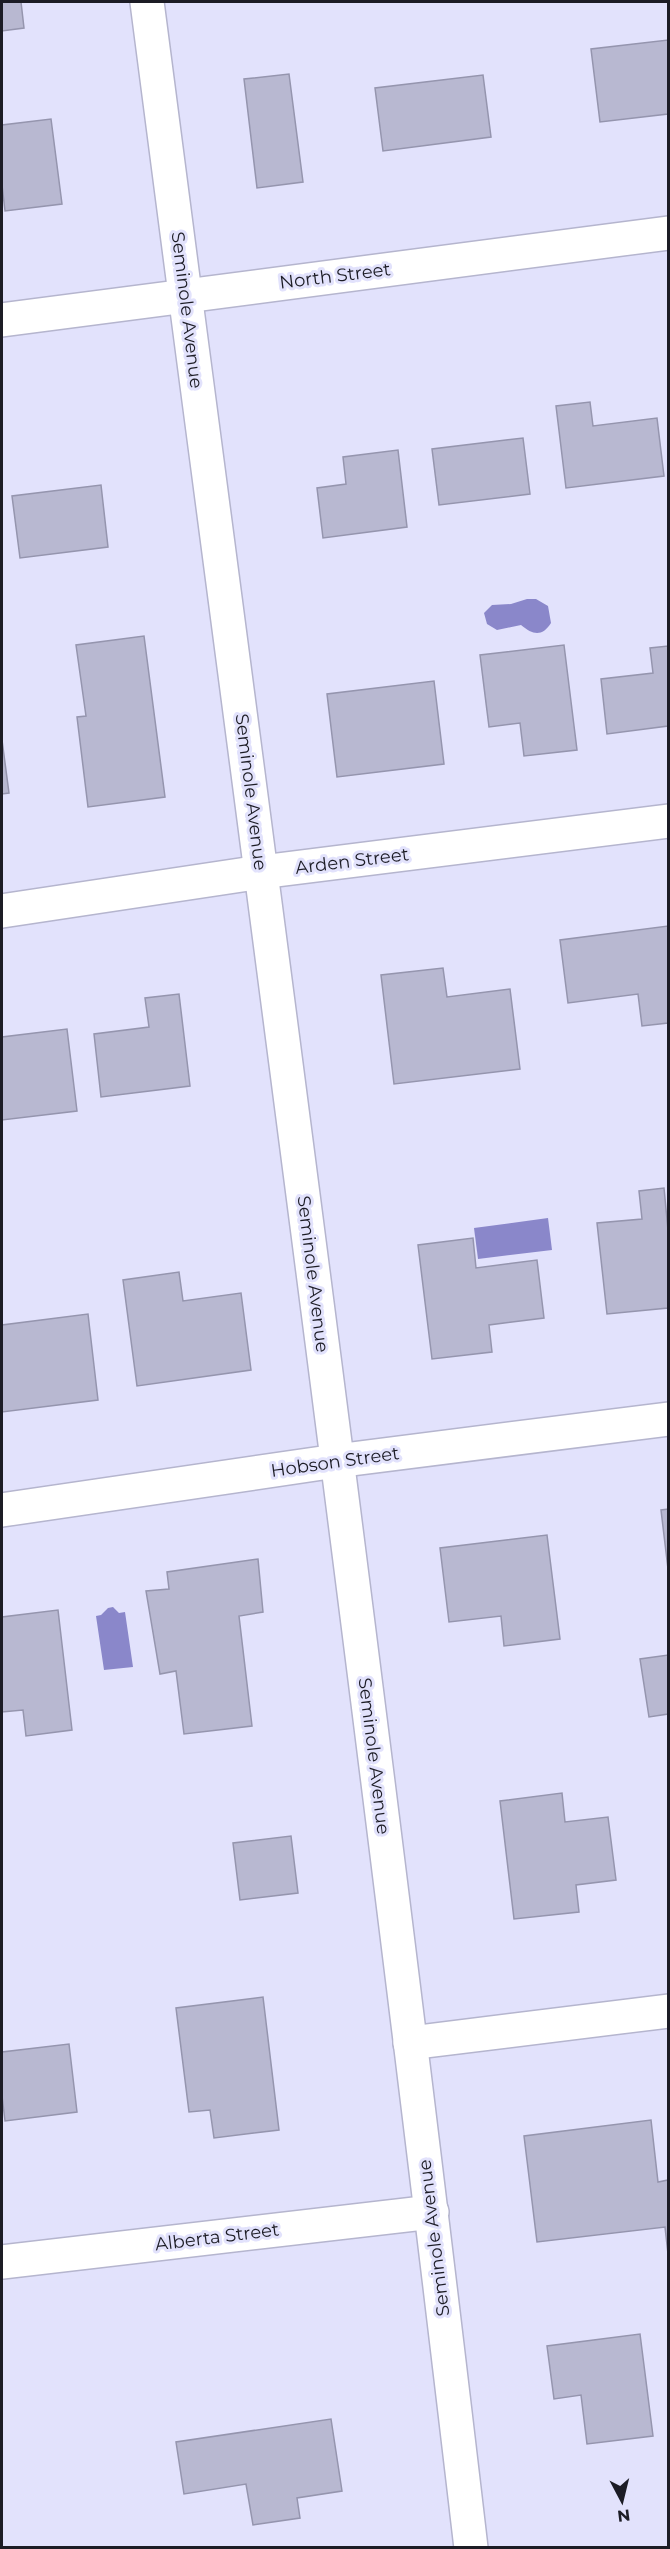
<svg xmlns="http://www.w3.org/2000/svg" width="670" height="2549" viewBox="0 0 670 2549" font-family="Montserrat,sans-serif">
  <rect width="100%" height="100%" fill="#e2e2fc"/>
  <!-- water -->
  <g fill="#8a87ca">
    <path d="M527,599h9l12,7 3,17c-9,14 -18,12 -30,2l-24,5 -10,-6 -3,-11 8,-8 19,-1z"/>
    <path d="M548,1218l4,32 -74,9 -4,-31z"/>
    <path d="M113,1607l6,6 6,-1 8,55 -29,3 -8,-54 5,-1 7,-7z"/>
  </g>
  <!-- building -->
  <g fill="#b8b8d1" stroke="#9595ae" stroke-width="1.5">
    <path d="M2,2h19l3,26 -22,3z"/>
    <path d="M668,40v74l-68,8 -9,-73z"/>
    <path d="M289,74l14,108 -46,6 -13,-109z"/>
    <path d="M483,75l8,62 -108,14 -8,-63z"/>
    <path d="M51,119l11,85 -57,7 -3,-26v-60z"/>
    <path d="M590,402l3,24 64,-8 7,58 -98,12 -10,-82z"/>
    <path d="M523,438l7,56 -91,11 -7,-56z"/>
    <path d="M398,450l9,77 -84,11 -6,-50 29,-4 -3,-27z"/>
    <path d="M101,485l7,62 -88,11 -8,-62z"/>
    <path d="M144,636l21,161 -77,10 -11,-90 9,-1 -10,-71z"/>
    <path d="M564,645l13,105 -53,6 -4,-33 -31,4 -9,-72z"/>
    <path d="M668,646v80l-61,8 -6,-55 52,-6 -3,-25z"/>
    <path d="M434,681l10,83 -107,13 -10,-83z"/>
    <path d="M2,740l7,53 -7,1z"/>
    <path d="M668,926v97l-26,3 -4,-32 -70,9 -8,-63z"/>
    <path d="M443,968l4,29 63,-8 10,80 -126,15 -13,-109z"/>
    <path d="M179,994l11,92 -89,11 -7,-63 55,-7 -4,-29z"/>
    <path d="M67,1029l10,82 -75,9v-83z"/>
    <path d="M664,1188l4,42v78l-61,6 -10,-91 45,-4 -3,-28z"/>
    <path d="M473,1238l3,30 61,-8 7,58 -55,7 3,27 -60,7 -14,-114z"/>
    <path d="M179,1272l4,29 58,-8 10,77 -114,16 -14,-106z"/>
    <path d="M88,1314l10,86 -96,12v-87z"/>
    <path d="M668,1509v60l-7,-59z"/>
    <path d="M547,1535l13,104 -56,7 -3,-30 -52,6 -9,-74z"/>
    <path d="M258,1559l5,53 -24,4 13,110 -68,8 -8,-63 -16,3 -14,-83 23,-2 -2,-17z"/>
    <path d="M58,1610l14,120 -46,6 -3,-26 -21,2v-95z"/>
    <path d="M668,1655v59l-19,3 -9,-58z"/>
    <path d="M562,1793l3,29 43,-5 8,63 -40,5 3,27 -65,7 -14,-118z"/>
    <path d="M291,1836l7,57 -58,7 -7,-57z"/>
    <path d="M263,1997l16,133 -65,8 -4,-28 -21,2 -13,-104z"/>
    <path d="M69,2044l8,68 -72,9 -3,-25v-44z"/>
    <path d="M651,2120l7,62 10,-2v74l-3,-27 -128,15 -13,-106z"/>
    <path d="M640,2334l13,102 -66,8 -6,-49 -27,4 -7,-53z"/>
    <path d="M331,2419l11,72 -45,7 3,20 -47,7 -7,-41 -62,10 -8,-52z"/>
  </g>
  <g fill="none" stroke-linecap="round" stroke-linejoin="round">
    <!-- street casing -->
    <g stroke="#b5b5ce" stroke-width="36">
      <g id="street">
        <path d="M185,294c99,751 198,1502 286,2254"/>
        <path d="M2,911l259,-39 407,-51"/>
        <path d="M2,1510l334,-49 332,-42"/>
        <path d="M410,2043l258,-32"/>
        <path d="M2,2262l430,-50"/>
      </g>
    </g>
    <!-- secondary casing -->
    <g stroke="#b5b5ce" stroke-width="36">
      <g id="secondary">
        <path d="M147,2l38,292"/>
        <path d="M2,320l666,-87"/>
      </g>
    </g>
    <!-- street -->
    <use href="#street" stroke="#fff" stroke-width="33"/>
    <!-- secondary -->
    <use href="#secondary" stroke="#fff" stroke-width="33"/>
  </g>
  <g text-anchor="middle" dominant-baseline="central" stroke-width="6" stroke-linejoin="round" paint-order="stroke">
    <!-- street labels -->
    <g font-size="18" fill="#1c1c25" stroke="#e2e2fc">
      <text transform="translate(335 276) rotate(-7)">North Street</text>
      <text transform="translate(187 310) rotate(83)">Seminole Avenue</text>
      <text transform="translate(251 792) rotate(83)">Seminole Avenue</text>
      <text transform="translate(352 861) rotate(-7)">Arden Street</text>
      <text transform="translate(313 1274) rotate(83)">Seminole Avenue</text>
      <text transform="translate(335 1462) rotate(-8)">Hobson Street</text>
      <text transform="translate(374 1756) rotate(83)">Seminole Avenue</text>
      <text transform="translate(217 2237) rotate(-7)">Alberta Street</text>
      <text transform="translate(434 2238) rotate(-97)">Seminole Avenue</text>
    </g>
  </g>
  <!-- border -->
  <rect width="670" height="2549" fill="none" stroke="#1c1c25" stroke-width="6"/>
  <!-- north arrow -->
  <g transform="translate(622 2501) rotate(173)" stroke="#e2e2fc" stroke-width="4.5" paint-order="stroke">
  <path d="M0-4.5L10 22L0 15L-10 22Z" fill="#1c1c25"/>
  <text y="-9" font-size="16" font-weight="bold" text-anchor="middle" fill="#1c1c25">N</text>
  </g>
</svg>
